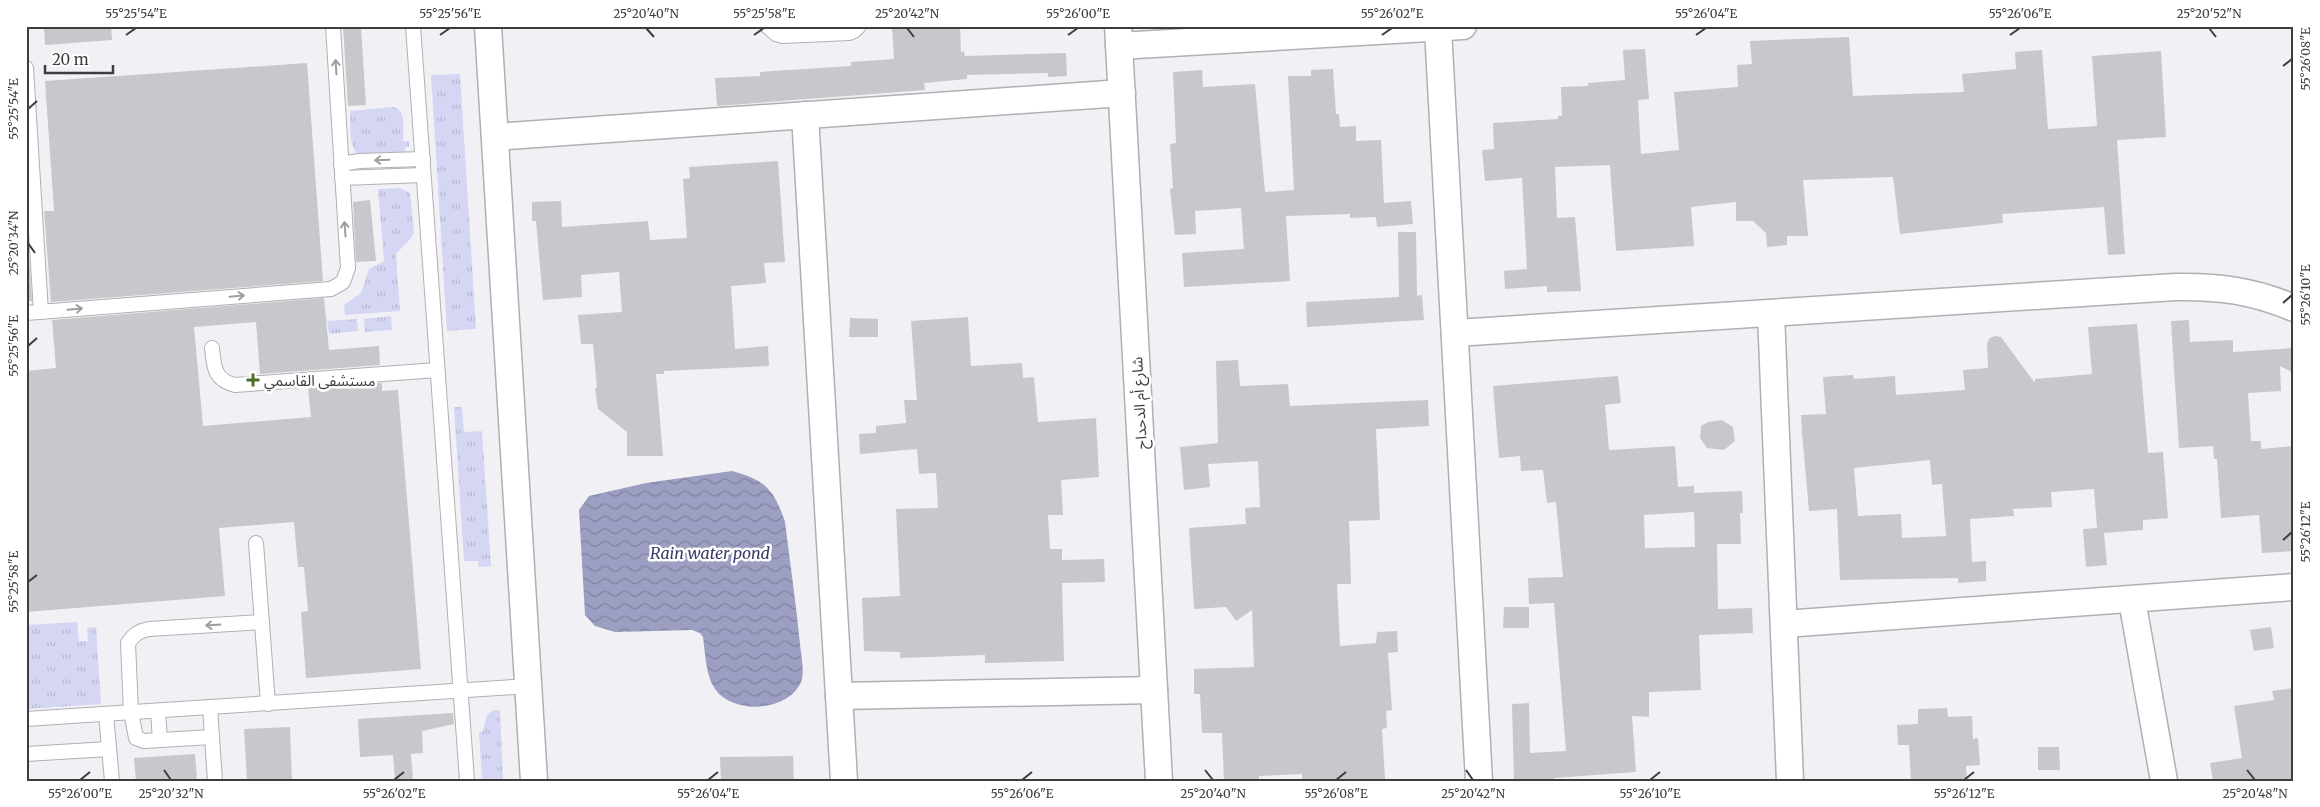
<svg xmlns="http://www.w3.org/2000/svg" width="2320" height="807" viewBox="0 0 2320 807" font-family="Merriweather,'Noto Sans Arabic',serif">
  <defs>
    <pattern id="grass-tufts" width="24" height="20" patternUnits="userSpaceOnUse" patternTransform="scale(1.25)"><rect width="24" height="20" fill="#d4d6f4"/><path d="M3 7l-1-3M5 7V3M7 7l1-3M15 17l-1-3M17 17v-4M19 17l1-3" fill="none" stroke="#b7b9d2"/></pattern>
    <pattern id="water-waves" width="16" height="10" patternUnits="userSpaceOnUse" patternTransform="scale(1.25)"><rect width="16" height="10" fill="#9c9fc2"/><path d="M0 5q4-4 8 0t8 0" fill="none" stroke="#80839f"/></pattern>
  </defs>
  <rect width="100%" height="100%" fill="#f1f1f5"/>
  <!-- grass -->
  <g fill="url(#grass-tufts)">
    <path d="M460,74l16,255 -29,2 -16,-256z"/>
    <path d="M394,107c13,4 9,23 9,34h6v6h-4l1,8 -44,2c-15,-8 -11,-31 -12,-46z"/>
    <path d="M400,188l10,5 4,39 -3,6 -15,16 4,57 -55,4 -1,-10 17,-12 8,-24 15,-8 -6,-72z"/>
    <path d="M391,316l1,14 -27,2 -1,-13z"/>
    <path d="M357,319l1,12 -29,3 -2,-13z"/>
    <path d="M454,407h8l2,25 18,-1 9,135 -12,1 -1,-6h-14z"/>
    <path d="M77,622l2,19h9l-1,-13 9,-1 5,77 -75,5v-84z"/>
    <path d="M494,710h6l3,71h-21l-3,-49 4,-1 4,-16z"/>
  </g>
  <!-- water -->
  <path fill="url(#water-waves)" d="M732,471c33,9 42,18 53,51 5,41 11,81 15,122 1,11 5,28 1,38 -13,30 -68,33 -86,7 -9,-13 -10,-36 -12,-52l-3,-4 -8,-3 -77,2 -20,-6 -10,-11 -6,-105 10,-14 57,-13z"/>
  <!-- building -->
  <g fill="#c7c8cc" fill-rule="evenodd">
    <path d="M44,26h67l1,14 -67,5z"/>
    <path d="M343,26h18l5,79 -18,1z"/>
    <path d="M892,26h68l1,26 3,-1 1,5 101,-3 1,23 -19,1v-4l-81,2v4l-43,4 1,7 -208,16 -2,-28 45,-2v-4l91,-6v-4l43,-3z"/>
    <path d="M1849,37l4,59 111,-4 -2,-18 54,-5 -1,-17 27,-2 6,79 49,-3 -5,-70 69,-5 5,86 -49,3 8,114 -17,1 -4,-48 -102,7 1,9 -103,11 -7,-57 -90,3 5,56h-21v9l-20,2 -1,-14 -13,-12h-17v-19l-45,5 3,39 -78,5 -6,-86 -55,2 2,51 18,-1 6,74 -34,1v-6l-42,3 -1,-18 23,-2 -5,-91 -37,3 -3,-31 12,-1 -1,-26 65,-4v-3h4l-1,-29 27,-1v-3l37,-3 -2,-30 22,-1 4,50 -11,1 3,54 38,-4 -5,-58 64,-5 -1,-22 15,-1 -2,-23z"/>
    <path d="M307,63l16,218 -272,21 -7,-91h10l-9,-130z"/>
    <path d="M1333,69l3,45h3l1,13 16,-1v15l25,-1 3,63 27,-2 2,23 -36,3 -1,-10 -26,1v-4l-64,2 4,65 -106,6 -2,-34 62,-4 -3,-41 -46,3 1,23 -21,1 -5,-46 3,-1 -3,-44 6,-1 -3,-71 29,-2 1,17 52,-3 10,108 29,-2 -6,-114h23v-6z"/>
    <path d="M778,161l7,101 -21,1 2,20 -35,3 4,63 33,-3 1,20 -105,5v3h-8l7,82h-36v-24l-29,-23 -3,-21h2l-4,-44h-12l-3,-29 44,-3 -3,-40 -38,3 1,22 -39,3 -7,-79h-4v-19l29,-1 1,26 86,-6 2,19 37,-2 -4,-59 7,-1 -1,-11z"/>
    <path d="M370,200l6,61 -20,1 -3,-60z"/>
    <path d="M26,215l6,86h-6z"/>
    <path d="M1398,232h18l1,64 5,-1 2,25 -117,7 -1,-25 93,-5z"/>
    <path d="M324,298l5,52 50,-4 1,19 -120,9 -4,-52 -62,5 9,99 108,-9 -3,-29 74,-5v8l16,-1 23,279 -115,9 -5,-66 7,-1 -4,-44h-6l-4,-45 -75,6 6,68 -199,16v-241l30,-3 -4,-48z"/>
    <path d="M968,317l3,49 51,-3 1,15 11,-1 4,45 58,-4 3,59 -38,3 2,35h-15l2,34h12v11l42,-1 1,23 -43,1 2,78 -79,2v-8l-85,3v-6l-36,-1 -2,-53 38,-2 -4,-87 42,-1 -2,-35 -17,1 -2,-25 -57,5 -1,-20 17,-1v-7l30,-3 -2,-23h13l-6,-79z"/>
    <path d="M850,318l28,1v18h-29z"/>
    <path d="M2189,320l1,22 43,-2v12l61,-4v25l-14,-7 1,25 -33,2 3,48h10v8l33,-3v105l-32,2 -3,-38 -38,3 -4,-59h-3l-1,-13 -34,2 -8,-127z"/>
    <path d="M2137,324l11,129 15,-1 5,66 -25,2v10l-39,3 3,32 -21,2 -3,-38 14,-1 -3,-39 -43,3 1,15 -39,2 1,7 -44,3 2,43 14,-1v20l-28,2v-5l-118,2 -3,-71 -28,2 -7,-78 -1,-18 25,-1 -3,-37 30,-2 1,4 41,-3 1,19 69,-5 -2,-20 25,-2 -1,-25 3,-5 5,-2 6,1 34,46v-4l57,-5 -4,-47zM1930,460l2,25 10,-1 4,52 -44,2 -1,-24 -43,2 -4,-48z"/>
    <path d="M1238,360l2,26 48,-2 2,22 138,-6 1,26 -53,3 4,91 -31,1 2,63h-14l3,62 36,-3 1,-11 20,-1 1,21 -10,1 4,57 -6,1 1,17 -5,1 3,50 -83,2v-7l-43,2v5h-35l-2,-48h-20l-2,-39h-6v-25l60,-2 -2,-57 -16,11 -10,-14 -32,2 -5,-81 57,-4 -1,-16 15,-1 -2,-46 -50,3 2,23 -26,3 -4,-43 38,-4 -2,-82z"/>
    <path d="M1618,376l3,27 -16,2 4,45 66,-4 3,41 16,-1v7l48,-2 1,22h-3l1,31h-24l1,65 34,-1 1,25 -54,2 2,55 -52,2v25l-17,-1 4,56 -82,6v3h-40l-2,-77 17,-1 1,50 36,-2 -12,-148 -25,1 -1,-26 35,-1 -7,-75 -9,1 -4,-33 -22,1 -1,-15 -21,2 -6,-72zM1694,512l1,35 -50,1 -1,-33z"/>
    <path d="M1722,420l11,7 2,14 -11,9 -17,-2 -7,-10 1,-12 7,-4z"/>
    <path d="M1504,607h25v21h-26z"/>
    <path d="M2271,627l3,21 -20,3 -4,-21z"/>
    <path d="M2294,688v93h-81l-3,-18 32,-5 -8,-52 40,-6 -2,-9z"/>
    <path d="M1947,708l1,9 24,-1 1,23 5,-1 2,27 -14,1 1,15h-56l-2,-36h-11l-1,-20 21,-1v-15z"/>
    <path d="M453,713l1,11 -32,7 1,22 -12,1 2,27h-18l-2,-26 -33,2 -2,-38z"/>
    <path d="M290,727l2,54h-45l-3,-52z"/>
    <path d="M2038,747h21l1,23h-22z"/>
    <path d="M195,754l2,27h-61l-2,-23z"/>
    <path d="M793,756l1,25h-73l-1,-24z"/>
  </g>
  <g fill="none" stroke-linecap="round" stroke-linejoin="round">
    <!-- service casing -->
    <g stroke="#b0b0b4" stroke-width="16">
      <g id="service">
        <path d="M413,26l54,755"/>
        <path d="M767,26l9,8 7,2 66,-3 5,-2 5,-5"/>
        <path d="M26,68l15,244"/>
        <path d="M341,164l18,-3 64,-2"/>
        <path d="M342,178l81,-3"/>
        <path d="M26,313l305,-24 12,-7 5,-14 -15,-242"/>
        <path d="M212,348c2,19 2,32 23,37l202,-15"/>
        <path d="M256,543l12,161"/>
        <path d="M210,707l5,74"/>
        <path d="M158,711l2,29"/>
        <path d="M106,714l6,67"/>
        <path d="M26,719l503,-33"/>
        <path d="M212,737l-68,4 -8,-3 -5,-26 -3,-69c6,-9 11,-12 21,-14l113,-7"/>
        <path d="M26,754l83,-5"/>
      </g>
    </g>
    <!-- minor casing -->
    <g stroke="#b0b0b4" stroke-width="29">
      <g id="minor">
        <path d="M488,26l46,755"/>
        <path d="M1118,26l41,755"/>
        <path d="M1438,29l41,752"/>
        <path d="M1119,46l344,-20"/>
        <path d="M805,115l39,666"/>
        <path d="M495,137l627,-44"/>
        <path d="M1771,313l19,468"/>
        <path d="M1455,333l720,-46c44,-1 78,4 119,21"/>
        <path d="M2132,600l32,181"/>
        <path d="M1784,624l510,-37"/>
        <path d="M839,696l315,-6"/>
      </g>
    </g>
    <!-- service -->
    <use href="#service" stroke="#fff" stroke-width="14"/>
    <!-- minor -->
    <use href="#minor" stroke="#fff" stroke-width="26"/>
  </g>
  <!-- one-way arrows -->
  <defs><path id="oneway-shaft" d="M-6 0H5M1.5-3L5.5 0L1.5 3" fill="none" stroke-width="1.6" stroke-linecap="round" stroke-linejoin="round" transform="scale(1.25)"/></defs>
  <g stroke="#9e9e9e">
    <use href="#oneway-shaft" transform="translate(336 67) rotate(-93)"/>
    <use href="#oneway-shaft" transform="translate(382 160) rotate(178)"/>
    <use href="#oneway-shaft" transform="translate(345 229) rotate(-94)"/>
    <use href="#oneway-shaft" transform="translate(237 296) rotate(-5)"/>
    <use href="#oneway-shaft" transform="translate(75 309) rotate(-5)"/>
    <use href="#oneway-shaft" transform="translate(213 625) rotate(176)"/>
  </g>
  <!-- ticks -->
  <path fill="none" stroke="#3d3d3e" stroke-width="2" d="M646,28l8,9M907,28l7,9M2209,28l7,9M126,35l10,-7M440,35l10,-7M754,35l10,-7M1068,35l10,-7M1382,35l10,-7M1696,35l10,-7M2010,35l10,-7M2283,66l9,-7M28,109l9,-8M28,243l7,10M2283,303l9,-8M28,346l9,-8M2283,540l9,-8M28,582l9,-7M164,770l7,10M1205,770l8,10M1466,770l7,10M2247,770l8,10M80,780l10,-8M394,780l10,-8M708,780l10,-8M1022,780l10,-8M1336,780l10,-8M1650,780l10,-8M1964,780l10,-8"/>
  <!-- markers -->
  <path fill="#4c6f28" stroke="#fff" stroke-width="2" d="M250.5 372.5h5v5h5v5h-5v5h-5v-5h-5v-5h5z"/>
  <g text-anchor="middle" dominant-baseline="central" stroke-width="5" stroke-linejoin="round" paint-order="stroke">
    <!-- poi labels -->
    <g font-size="15" fill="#3d3d3e" stroke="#fff" text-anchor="start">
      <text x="264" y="380">مستشفى القاسمي</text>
    </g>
    <!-- street labels -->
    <g font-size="15" fill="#3d3d3e" stroke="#fff">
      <text transform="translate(1139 403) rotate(-93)">شارع أم الدحداح</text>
    </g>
    <!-- water labels -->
    <g font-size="16" font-style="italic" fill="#3a3a6a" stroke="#fff">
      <text x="710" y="553">Rain water pond</text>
    </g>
  </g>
  <!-- border -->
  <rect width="2320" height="807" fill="none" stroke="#ffffff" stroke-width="55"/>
  <!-- scale -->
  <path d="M45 65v8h68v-8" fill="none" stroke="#3d3d3e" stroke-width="2.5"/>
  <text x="52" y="65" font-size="15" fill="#3d3d3e" stroke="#ffffff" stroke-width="4" paint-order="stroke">20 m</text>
  <rect x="28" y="28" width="2264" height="752" fill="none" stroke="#3d3d3e" stroke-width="2"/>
  <g font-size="12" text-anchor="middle" fill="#3d3d3e">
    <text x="136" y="18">55°25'54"E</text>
    <text x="450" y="18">55°25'56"E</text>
    <text x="646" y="18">25°20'40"N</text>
    <text x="764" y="18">55°25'58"E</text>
    <text x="907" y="18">25°20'42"N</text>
    <text x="1078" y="18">55°26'00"E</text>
    <text x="1392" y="18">55°26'02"E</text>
    <text x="1706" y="18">55°26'04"E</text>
    <text x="2020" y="18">55°26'06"E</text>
    <text x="2209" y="18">25°20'52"N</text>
    <text transform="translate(2306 59) rotate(-90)" y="4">55°26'08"E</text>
    <text transform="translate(14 109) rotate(-90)" y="4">55°25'54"E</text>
    <text transform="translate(14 243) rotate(-90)" y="4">25°20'34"N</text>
    <text transform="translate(2306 295) rotate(-90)" y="4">55°26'10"E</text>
    <text transform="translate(14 346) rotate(-90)" y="4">55°25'56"E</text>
    <text transform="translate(2306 532) rotate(-90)" y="4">55°26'12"E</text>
    <text transform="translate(14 582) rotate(-90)" y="4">55°25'58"E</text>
    <text x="80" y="798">55°26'00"E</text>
    <text x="171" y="798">25°20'32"N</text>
    <text x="394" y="798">55°26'02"E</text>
    <text x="708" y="798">55°26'04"E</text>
    <text x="1022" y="798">55°26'06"E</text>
    <text x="1213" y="798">25°20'40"N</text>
    <text x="1336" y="798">55°26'08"E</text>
    <text x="1473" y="798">25°20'42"N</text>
    <text x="1650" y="798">55°26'10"E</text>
    <text x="1964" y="798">55°26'12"E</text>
    <text x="2255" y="798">25°20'48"N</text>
  </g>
</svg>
